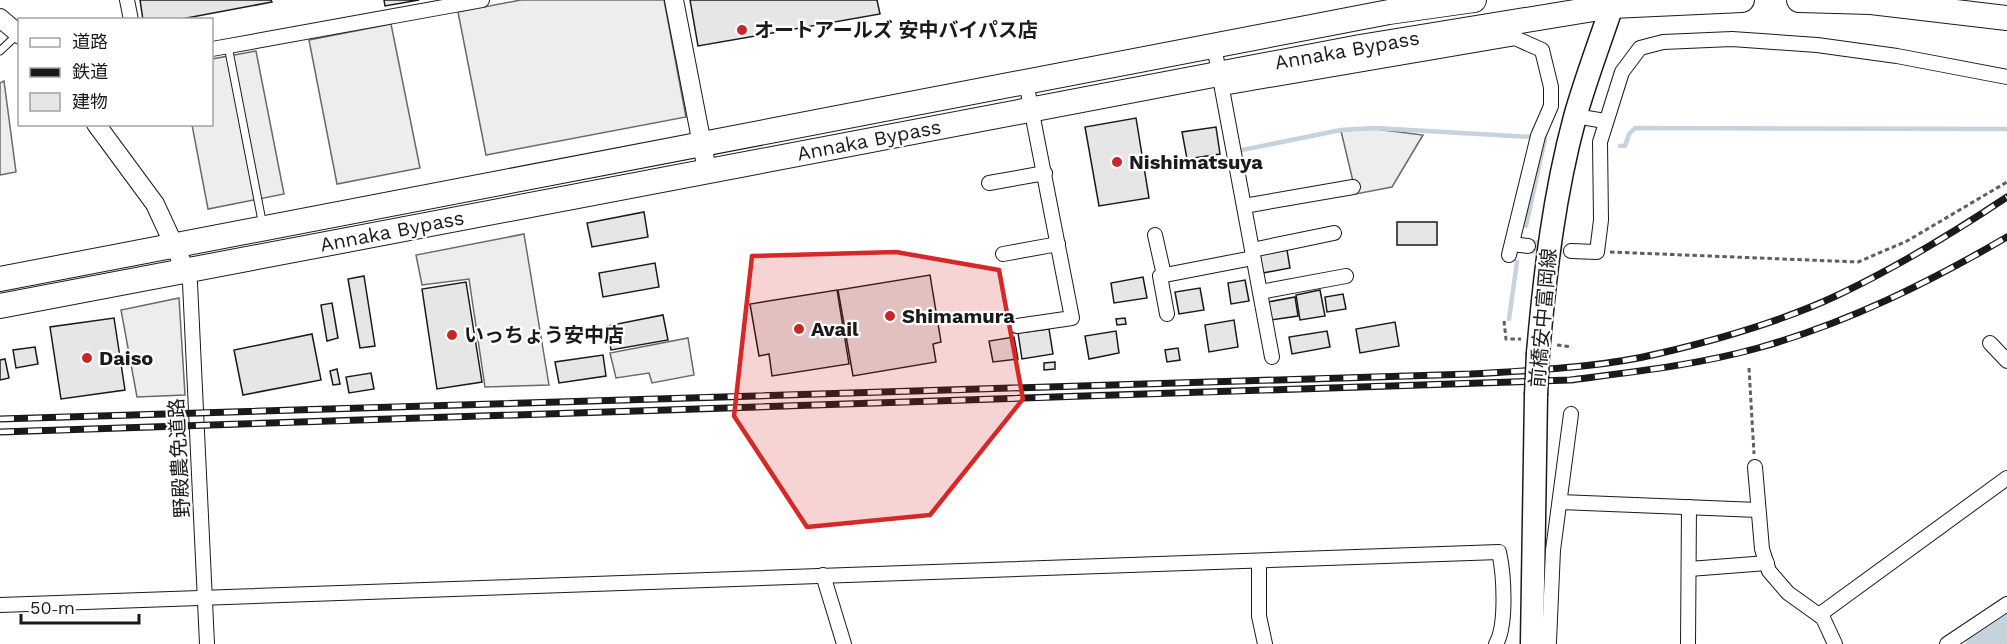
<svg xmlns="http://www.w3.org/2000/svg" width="2007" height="644" viewBox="0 0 2007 644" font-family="'Work Sans','Noto Sans JP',sans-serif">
  <rect width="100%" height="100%" fill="#fff"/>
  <!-- parking -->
  <g fill="#ededed" stroke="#6a6a6a" stroke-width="1.5">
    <path d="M521,0h143l22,117 -200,38 -28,-143z"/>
    <path d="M391,24l29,144 -83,16 -28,-144z"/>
    <path d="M256,51l28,143 -76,15 -16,-84 20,-1v-65z"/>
    <path d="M4,81l12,91 -16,3v-92z"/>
    <path d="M1375,129l48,6 -31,52 -36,7 -15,-63z"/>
    <path d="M524,234l25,151 -64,2 -16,-108 -47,6 -6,-30z"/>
    <path d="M179,298l6,97 -48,2 -16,-87z"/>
    <path d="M688,338l6,37 -42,8 -3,-10 -33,5 -6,-25z"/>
  </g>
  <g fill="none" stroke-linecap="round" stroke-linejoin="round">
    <!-- stream -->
    <g stroke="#c6d2dc" stroke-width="4.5">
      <path d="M1620,146h5l4,-12 6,-6 372,1"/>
      <path d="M1242,150l99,-20 34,-2 157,9"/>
      <path d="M1526,226l19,-87"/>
      <path d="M1509,319l8,-57"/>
    </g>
    <!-- river -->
    <path stroke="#c6d2dc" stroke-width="28" d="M1980,644l27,-17"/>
  </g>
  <!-- building -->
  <g fill="#e6e6e6" stroke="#1a1a1a" stroke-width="1.5">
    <path d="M140,0h131l1,2 -96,18h-33z"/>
    <path d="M384,0h35l-34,6z"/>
    <path d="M690,0h187l3,14 -182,32z"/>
    <path d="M1136,118l13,80 -50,8 -14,-79z"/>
    <path d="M1216,127l4,27 -33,5 -5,-27z"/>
    <path d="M644,212l4,25 -56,10 -5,-24z"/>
    <rect x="1397" y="222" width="40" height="23"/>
    <path d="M1287,250l3,18 -27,5 -3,-18z"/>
    <path d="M655,263l4,24 -56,10 -4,-24z"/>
    <path d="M930,275l11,67 -8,2 3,18 -83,14 -15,-86z"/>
    <path d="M364,276l11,70 -15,2 -12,-69z"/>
    <path d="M1143,277l4,21 -33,5 -3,-20z"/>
    <path d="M1245,280l4,21 -18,3 -3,-21z"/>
    <path d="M466,282l16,100 -45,7 -15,-100z"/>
    <path d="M1200,288l4,22 -25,4 -4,-22z"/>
    <path d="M837,290l12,74 -77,12 -3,-22 -10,2 -9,-52z"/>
    <path d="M1320,290l5,26 -25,4 -4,-25z"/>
    <path d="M1343,294l3,15 -19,3 -2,-15z"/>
    <path d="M1295,297l3,19 -27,4 -3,-18z"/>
    <path d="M332,303l6,35 -11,3 -6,-36z"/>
    <path d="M663,315l5,25 -57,10 -4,-24z"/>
    <path d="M114,318l11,72 -64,9 -11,-72z"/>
    <path d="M1125,318l1,6 -9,1 -1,-6z"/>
    <path d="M1234,320l4,27 -29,5 -4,-27z"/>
    <path d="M1395,322l4,24 -39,7 -4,-24z"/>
    <path d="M1049,329l4,25 -31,5 -4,-26z"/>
    <path d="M1116,331l3,22 -30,6 -4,-23z"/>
    <path d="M1327,331l3,16 -38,7 -3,-17z"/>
    <path d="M312,334l9,46 -78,15 -9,-45z"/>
    <path d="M1014,337l4,22 -25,3 -4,-21z"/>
    <path d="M35,347l3,17 -22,4 -3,-18z"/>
    <path d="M1178,348l2,12 -13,2 -2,-12z"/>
    <path d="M603,355l3,21 -47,7 -4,-21z"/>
    <path d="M5,359l4,19 -9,2v-20z"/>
    <path d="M1055,362v7l-11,1v-7z"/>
    <path d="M337,369l3,15 -7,1 -3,-14z"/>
    <path d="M371,373l3,16 -25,4 -3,-16z"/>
  </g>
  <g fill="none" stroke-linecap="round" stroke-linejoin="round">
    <!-- minor-tunnel -->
    <path stroke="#ddd" stroke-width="14" stroke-dasharray="14 7" stroke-linecap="butt" d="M1528,246l43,5"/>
    <!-- service casing -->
    <g stroke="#1a1a1a" stroke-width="9">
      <g id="service">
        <path d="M228,46l35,180"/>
        <path d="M0,51l18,-17"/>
      </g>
    </g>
    <!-- minor casing -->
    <g stroke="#1a1a1a" stroke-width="16">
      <g id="minor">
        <path d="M127,0l4,20"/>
        <path d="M1214,46l58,311"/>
        <path d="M212,49l270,-49"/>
        <path d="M1222,88l293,-50 27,12 9,37v19l-13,30 -29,119"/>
        <path d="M1575,116l30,5"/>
        <path d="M989,183l56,-10"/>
        <path d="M1244,206l109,-19"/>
        <path d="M1155,235l9,40"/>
        <path d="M1512,244l16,2"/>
        <path d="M1252,250l82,-17"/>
        <path d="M1571,251l26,1 4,-32 -1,-78 22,-70 18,-24 23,-6 69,-3 85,6 80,11 110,21"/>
        <path d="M1003,254l55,-10"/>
        <path d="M186,271l4,12 17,361"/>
        <path d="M1260,292l86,-16"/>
        <path d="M1167,314l-7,-38 93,-18"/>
        <path d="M1017,326l55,-8 -46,-236"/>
        <path d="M1990,343l17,18"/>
        <path d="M1755,467l7,82 7,22 19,22 35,25 12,26"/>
        <path d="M1560,502l198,8"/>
        <path d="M1259,561v55l6,28"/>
        <path d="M1689,569l78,-6"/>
        <path d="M823,575l21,69"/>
        <path d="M0,605l1499,-53c5,22 8,73 -3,92"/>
        <path d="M1819,615l188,-137"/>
        <path d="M1532,644l17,-2 4,-92 18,-136"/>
        <path d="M1688,644l1,-137"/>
        <path d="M1947,644l60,-40"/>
      </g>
    </g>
    <!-- tertiary casing -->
    <g stroke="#1a1a1a" stroke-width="20">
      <g id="tertiary">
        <path d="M674,0l33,170"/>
        <path d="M0,18l20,17"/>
        <path d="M96,124l59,80 31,67"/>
      </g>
    </g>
    <!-- primary casing -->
    <g stroke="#1a1a1a" stroke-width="25">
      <g id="primary">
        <path d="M1538,353c7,-80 16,-158 37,-236 11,-39 26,-78 39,-117"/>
        <path d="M1532,644l4,-249"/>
      </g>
    </g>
    <!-- trunk casing -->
    <g stroke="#1a1a1a" stroke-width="26">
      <g id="trunk">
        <path d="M1799,0l72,2 136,16"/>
        <path d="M0,279l1389,-267 85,-12"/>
        <path d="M0,306l1360,-259 252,-41 130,-6"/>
      </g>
    </g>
    <!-- path -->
    <g stroke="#5f5f5f" stroke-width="3" stroke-dasharray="4.5 3" stroke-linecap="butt">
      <path d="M1610,252l248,10 49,-21 100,-59"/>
      <path d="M1504,321l2,18h15"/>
      <path d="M1557,345l15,2"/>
      <path d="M1749,368l5,86"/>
    </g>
    <!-- service -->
    <use href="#service" stroke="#fff" stroke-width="7"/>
    <!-- minor -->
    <use href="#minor" stroke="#fff" stroke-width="14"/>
    <!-- tertiary -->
    <use href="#tertiary" stroke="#fff" stroke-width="18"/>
    <!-- primary -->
    <use href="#primary" stroke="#fff" stroke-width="22"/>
    <!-- trunk -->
    <use href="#trunk" stroke="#fff" stroke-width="24"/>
    <!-- rail casing -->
    <g stroke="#1a1a1a" stroke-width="7">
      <g id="rail">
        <path d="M0,419l1471,-45c63,-4 129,-6 190,-21 59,-14 122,-32 177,-58 59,-28 115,-62 169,-98"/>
        <path d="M0,432l1570,-52c63,-8 127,-15 188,-32 89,-25 170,-65 249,-111"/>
      </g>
    </g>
    <!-- rail -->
    <use href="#rail" stroke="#fff" stroke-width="4.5" stroke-dasharray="14" stroke-linecap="butt"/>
    <!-- primary-bridge casing -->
    <g stroke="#1a1a1a" stroke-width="25" stroke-linecap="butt">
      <path id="primary-bridge" d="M1536,395l2,-42"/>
    </g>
    <!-- primary-bridge -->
    <use href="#primary-bridge" stroke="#fff" stroke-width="22"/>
  </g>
  <!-- marked area -->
  <path fill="#d62828" fill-opacity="0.2" stroke="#d62828" stroke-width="4.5" stroke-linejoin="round" d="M896,252l103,18 24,129 -93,116 -123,12 -73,-111 18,-160z"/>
  <!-- markers -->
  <g fill="#c62828" stroke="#fff" stroke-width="2">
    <circle cx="742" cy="30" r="6"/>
    <circle cx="1117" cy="162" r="6"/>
    <circle cx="890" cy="316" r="6"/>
    <circle cx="799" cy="329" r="6"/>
    <circle cx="452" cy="335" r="6"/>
    <circle cx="87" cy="358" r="6"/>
  </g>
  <g text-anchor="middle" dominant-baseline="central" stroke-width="4.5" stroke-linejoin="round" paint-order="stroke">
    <!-- poi labels -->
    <g font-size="20" font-weight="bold" fill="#1a1a1a" stroke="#fff" text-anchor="start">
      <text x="754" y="30">オートアールズ 安中バイパス店</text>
      <text x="1129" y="162">Nishimatsuya</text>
      <text x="902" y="316">Shimamura</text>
      <text x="811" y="329">Avail</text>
      <text x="464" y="335">いっちょう安中店</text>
      <text x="99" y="358">Daiso</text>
    </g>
    <!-- street labels -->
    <g font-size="20" fill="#1a1a1a" stroke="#fff">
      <text transform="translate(1347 50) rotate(-10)">Annaka Bypass</text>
      <text transform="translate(869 140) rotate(-11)">Annaka Bypass</text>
      <text transform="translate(392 231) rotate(-11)">Annaka Bypass</text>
      <text transform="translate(1543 318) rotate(-85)">前橋安中富岡線</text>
      <text transform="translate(179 458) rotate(-93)">野殿農免道路</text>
    </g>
  </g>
  <!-- legend -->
  <rect x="18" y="18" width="195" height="108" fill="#ffffff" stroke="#a3a3a3" stroke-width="1.5"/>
  <rect x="30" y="38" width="30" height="9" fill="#ffffff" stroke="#a3a3a3" stroke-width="1.5"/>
  <text x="72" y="48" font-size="18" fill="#1a1a1a">道路</text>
  <rect x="30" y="68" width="30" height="9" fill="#1a1a1a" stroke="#a3a3a3" stroke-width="1.5"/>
  <text x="72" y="78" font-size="18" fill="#1a1a1a">鉄道</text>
  <rect x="30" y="93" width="30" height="18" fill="#e6e6e6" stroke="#a3a3a3" stroke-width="1.5"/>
  <text x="72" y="108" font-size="18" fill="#1a1a1a">建物</text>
  <!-- scale -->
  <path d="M21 614v9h118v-9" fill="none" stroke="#1a1a1a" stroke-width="3"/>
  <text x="30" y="614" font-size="18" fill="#1a1a1a" stroke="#ffffff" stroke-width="4.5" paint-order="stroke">50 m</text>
</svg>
